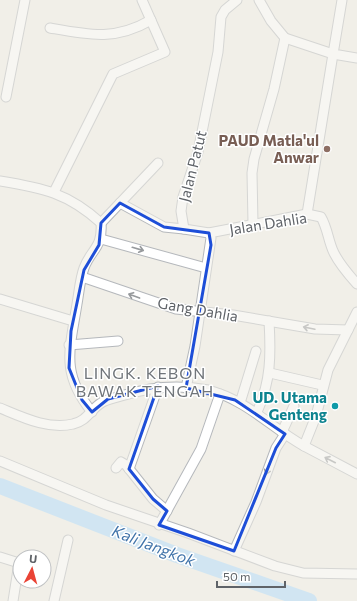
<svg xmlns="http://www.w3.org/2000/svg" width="357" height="601" viewBox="0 0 357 601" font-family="Commissioner,sans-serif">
  <rect width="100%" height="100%" fill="#f1efe8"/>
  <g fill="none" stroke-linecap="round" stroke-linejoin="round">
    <!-- river -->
    <path stroke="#aadaff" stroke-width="16" d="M0,486l177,69 132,46"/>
    <!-- minor casing -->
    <g stroke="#b5b8bc" stroke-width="11">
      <g id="minor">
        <path d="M259,0l12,21 14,17 48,16 -26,160"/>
        <path d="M342,0l-9,54 24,4"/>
        <path d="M50,28c39,7 65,13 101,-8"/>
        <path d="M6,97l19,-97"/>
        <path d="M158,163l-38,40 44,24 20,2"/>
        <path d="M0,181c43,7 68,12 101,42 2,25 -10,26 -17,45 -4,11 -5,25 -7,36 -7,45 -17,69 15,108"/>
        <path d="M54,192l59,-118 52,-22 -23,-52"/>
        <path d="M101,223l19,-20"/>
        <path d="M253,223l-1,-50 2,-14 20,-70 11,-51"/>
        <path d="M209,233l98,-19 14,3c7,12 7,24 13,36 6,12 14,21 23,31"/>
        <path d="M101,239l105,29"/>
        <path d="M82,277l94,32 57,6 82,14 33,1"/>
        <path d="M0,299l73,22"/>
        <path d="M69,345l49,-4"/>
        <path d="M270,373l52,12"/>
        <path d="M186,388l9,-42 16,-108 -2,-5 -25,-4 -3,-18 2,-14 15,-45 20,-100 3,-35 4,-7 12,-10"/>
        <path d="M240,403l16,-52"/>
        <path d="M0,408c22,9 48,22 73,16 14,-3 17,-14 28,-21 6,-4 14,-5 20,-7 28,-9 57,-12 87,-6 39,10 62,37 96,56l12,-30 12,-46 29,-58"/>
        <path d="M257,412c14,-30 14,-58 12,-91"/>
        <path d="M282,432l12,-26"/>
        <path d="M304,446l53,28"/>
        <path d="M0,461l106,44 82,28 87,33 28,7 54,1"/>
        <path d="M116,468l5,-6 5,3 27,34 14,12"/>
        <path d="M129,469l29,-82"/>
        <path d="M159,525l42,-76 19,-55"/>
        <path d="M234,551l22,-49 20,-54 9,-14"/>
        <path d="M0,557l19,6 -6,38"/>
        <path d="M54,601l14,-61"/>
      </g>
    </g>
    <!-- minor -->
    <use href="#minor" stroke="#fff" stroke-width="9"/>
  </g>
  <!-- one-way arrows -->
  <defs><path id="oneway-shaft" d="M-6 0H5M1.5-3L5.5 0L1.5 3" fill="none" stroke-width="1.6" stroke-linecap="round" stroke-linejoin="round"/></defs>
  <g stroke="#979a9d">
    <use href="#oneway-shaft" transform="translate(138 249) rotate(16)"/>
    <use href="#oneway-shaft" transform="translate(134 296) rotate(-160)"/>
    <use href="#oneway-shaft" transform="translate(309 328) rotate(-168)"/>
    <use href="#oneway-shaft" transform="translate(330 460) rotate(-153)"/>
    <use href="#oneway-shaft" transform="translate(268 469) rotate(110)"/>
  </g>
  <!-- marked area -->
  <path d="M0 0H357V601H0ZM120,203l44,24 45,6 2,12 -25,143 49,12 50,34 -9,14 -42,103 -75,-26 8,-14 -14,-12 -24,-30 29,-83 -50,13 -16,13 -10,-12 -13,-32 2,-37 13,-61 15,-25 2,-22z" fill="#f1efe8" fill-opacity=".55" fill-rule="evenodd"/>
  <path fill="none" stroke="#1d4ed8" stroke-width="3" stroke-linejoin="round" d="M120,203l44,24 45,6 2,12 -25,143 49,12 50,34 -9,14 -42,103 -75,-26 8,-14 -14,-12 -24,-30 29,-83 -50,13 -16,13 -10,-12 -13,-32 2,-37 13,-61 15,-25 2,-22z"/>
  <!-- markers -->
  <circle fill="#8d6e63" stroke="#fff" stroke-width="1.5" cx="327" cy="149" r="4"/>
  <circle fill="#0f9aa8" stroke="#fff" stroke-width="1.5" cx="335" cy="406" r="4"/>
  <g text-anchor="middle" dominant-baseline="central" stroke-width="3" stroke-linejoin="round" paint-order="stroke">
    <!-- education labels -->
    <g font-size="15" font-weight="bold" fill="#785e54" stroke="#fff" text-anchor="end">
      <text x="319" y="140">PAUD Matla'ul<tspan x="319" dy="17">Anwar</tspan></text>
    </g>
    <!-- street labels -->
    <g font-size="15" fill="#5f6368" stroke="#fff">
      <text transform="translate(192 166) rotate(-76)">Jalan Patut</text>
      <text transform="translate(268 223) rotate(-9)">Jalan Dahlia</text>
      <text transform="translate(198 309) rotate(10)">Gang Dahlia</text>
    </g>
    <!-- culture labels -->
    <g font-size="15" font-weight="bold" fill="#0d838f" stroke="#fff" text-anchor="end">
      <text x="327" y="397">UD. Utama<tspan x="327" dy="17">Genteng</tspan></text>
    </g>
    <!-- neighbourhood labels -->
    <g font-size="16" letter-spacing="1" fill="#70757a" stroke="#fff">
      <text x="145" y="372">LINGK. KEBON<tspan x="145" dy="18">BAWAK TENGAH</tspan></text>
    </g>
    <!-- water labels -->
    <g font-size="16" font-style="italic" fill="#4174aa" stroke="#fff">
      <text transform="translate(154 545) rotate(21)">Kali Jangkok</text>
    </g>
  </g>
  <!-- north arrow -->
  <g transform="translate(32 569) rotate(6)"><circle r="19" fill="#ffffff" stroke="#bfc1c3"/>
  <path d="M0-3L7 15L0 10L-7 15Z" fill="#ea4335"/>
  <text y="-6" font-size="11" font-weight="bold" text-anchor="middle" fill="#5f6368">U</text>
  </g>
  <!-- scale -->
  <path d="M217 581v6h68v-6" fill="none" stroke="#5f6368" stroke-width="2"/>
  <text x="223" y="581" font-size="12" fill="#5f6368" stroke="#ffffff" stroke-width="3" paint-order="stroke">50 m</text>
</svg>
